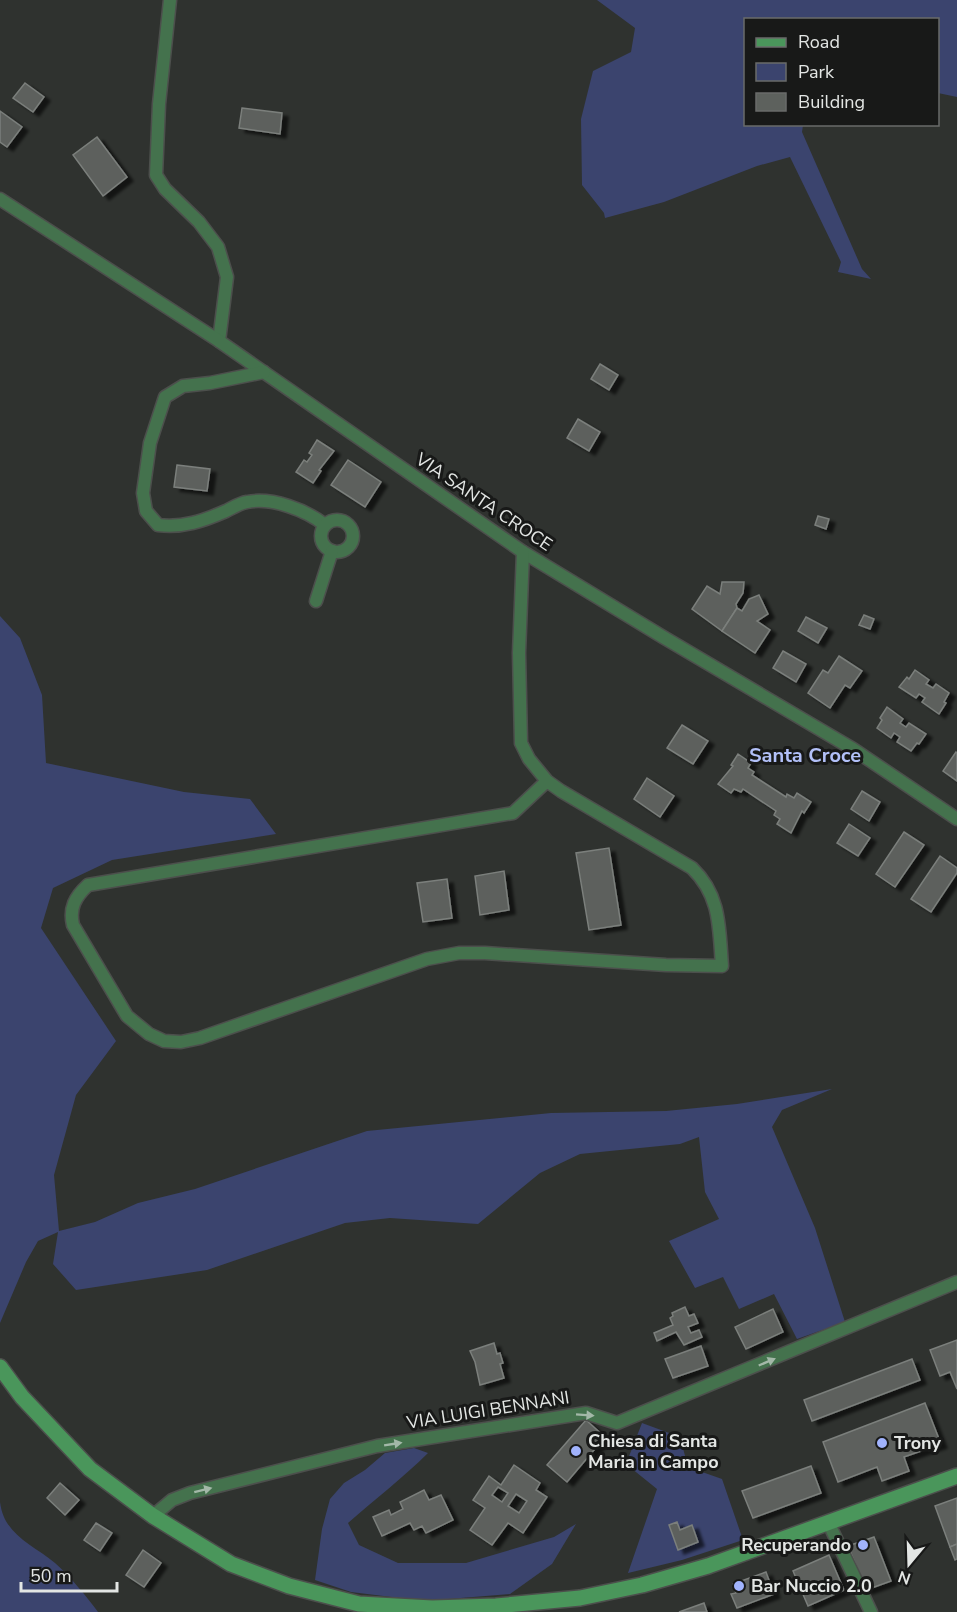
<svg xmlns="http://www.w3.org/2000/svg" width="957" height="1612" viewBox="0 0 957 1612" font-family="'Nunito Sans',sans-serif">
  <defs>
    <filter id="shadow"><feDropShadow dx="6" dy="4" stdDeviation="1.5" flood-color="#0009"/></filter>
  </defs>
  <rect width="100%" height="100%" fill="#2f322f"/>
  <!-- green -->
  <g fill="#3b446e">
    <path d="M597,0h360v97l-19,-4v-73h-192v104l57,1 -1,7 60,137 9,10 -33,-7 3,-10 -51,-105 -33,9 -93,36 -59,16 -1,-5 -22,-28 -1,-66 12,-48 38,-19 4,-24z"/>
    <path d="M0,616l20,22 22,57 4,68 138,29 66,7 26,35 -164,26 -59,28 -12,40 75,113 -40,54 -22,80 5,56 36,-9 43,-19 57,-14 172,-58 184,-18 115,-2 71,-7 95,-15 -50,21 -10,17 43,101 30,94 -48,17 -23,-45 -35,15 -16,-32 -28,11 -26,-47 50,-22 -14,-27 -6,-55 -19,7 -100,10 -40,19 -62,51 -88,-6 -45,5 -138,47 -131,20 -23,-26 5,-32 -20,9 -12,21 -26,61z"/>
    <path d="M642,1423l38,14 8,30 34,12 21,61 -61,20 -54,13 29,-84 -31,-25z"/>
    <path d="M414,1448l14,5c-25,25 -53,46 -80,70l11,22 39,18h68l88,-26 22,-13 -24,40 -42,30 -86,7 -73,-9 -36,-12 7,-51 8,-30 14,-16 21,-13 20,-17z"/>
    <path d="M0,1502c4,33 32,42 55,61 14,12 32,34 43,49h-98z"/>
  </g>
  <!-- building -->
  <g fill="#5d615d" stroke="#7b7f7c" stroke-width="1.5" fill-rule="evenodd" filter="url(#shadow)">
    <path d="M25,83l19,14 -11,15 -20,-14z"/>
    <path d="M242,108l40,5 -2,21 -41,-6z"/>
    <path d="M0,111l22,16 -15,20 -7,-5z"/>
    <path d="M97,137l30,40 -24,19 -30,-41z"/>
    <path d="M600,364l18,11 -9,15 -18,-11z"/>
    <path d="M578,419l22,13 -11,19 -22,-13z"/>
    <path d="M317,440l17,11 -15,19 2,1 -8,12 -17,-11 8,-12 3,2 5,-7 -3,-2z"/>
    <path d="M348,460l33,22 -16,25 -34,-22z"/>
    <path d="M177,465l33,4 -3,22 -33,-4z"/>
    <path d="M818,516l11,3 -3,10 -11,-4z"/>
    <path d="M722,582h22l-1,11 -7,11 1,4 -15,23 -30,-22 15,-23 13,8z"/>
    <path d="M759,595l9,19 -11,7 13,9 -15,23 -33,-22 15,-23 5,3 7,-12z"/>
    <path d="M864,615l10,4 -4,10 -11,-4z"/>
    <path d="M806,617l21,11 -9,15 -20,-12z"/>
    <path d="M783,651l23,13 -10,18 -23,-14z"/>
    <path d="M839,656l23,15 -12,17 -5,-3 -15,23 -22,-15 15,-23 5,3z"/>
    <path d="M915,670l14,10 -3,4 7,4 3,-4 13,9 -5,9 2,1 -7,11 -17,-12 3,-4 -6,-4 -3,4 -17,-11 8,-10 2,2z"/>
    <path d="M887,707l16,12 -3,4 6,4 3,-4 17,11 -7,10 -2,-1 -6,8 -14,-9 3,-5 -6,-4 -3,5 -14,-10 5,-8 -2,-2z"/>
    <path d="M682,725l26,16 -15,23 -26,-16z"/>
    <path d="M956,752l1,1v28l-14,-10z"/>
    <path d="M738,754l13,9 -3,5 6,4 -2,3 34,22 1,-3 7,4 3,-5 14,9 -7,11 -2,-2 -11,22 -14,-9 3,-5 -6,-4 2,-4 -33,-22 -2,3 -7,-3 -3,4 -13,-9 15,-18 -2,-1z"/>
    <path d="M647,778l27,18 -14,21 -26,-18z"/>
    <path d="M862,791l18,11 -11,19 -18,-12z"/>
    <path d="M849,824l21,14 -12,18 -21,-13z"/>
    <path d="M904,832l20,13 -29,42 -19,-13z"/>
    <path d="M609,848l12,77 -32,5 -13,-77z"/>
    <path d="M940,856l17,12v5l-26,39 -20,-13z"/>
    <path d="M504,871l5,39 -29,5 -5,-39z"/>
    <path d="M447,879l5,39 -29,4 -6,-39z"/>
    <path d="M685,1307l4,9 5,-2 4,9 -10,4 3,6 8,-3 3,7 -18,8 -8,-13 -19,9 -3,-8 19,-8 -3,-7 3,-2 -1,-3z"/>
    <path d="M773,1309l10,23 -37,17 -11,-22z"/>
    <path d="M957,1340v49l-7,-17 -10,4 -10,-26z"/>
    <path d="M494,1343l3,11 3,-1 3,10 -3,1 4,14 -24,7 -5,-23 -5,-11z"/>
    <path d="M701,1346l7,20 -35,12 -8,-19z"/>
    <path d="M912,1359l8,21 -108,41 -8,-21z"/>
    <path d="M925,1403l16,41 -37,13 5,14 -27,10 -5,-14 -39,15 -15,-40z"/>
    <path d="M586,1420l19,17 -38,45 -20,-17z"/>
    <path d="M514,1465l26,18 -4,7 11,7 -24,36 -15,-10 -16,22 -22,-15 15,-22 -12,-8 16,-24 12,9zM498,1487l10,6 -6,9 -10,-7zM516,1494l11,7 -8,12 -11,-7z"/>
    <path d="M811,1466l10,27 -68,25 -11,-27z"/>
    <path d="M60,1483l19,17 -14,15 -18,-17z"/>
    <path d="M424,1490l5,10 12,-5 12,25 -27,13 -4,-7 -8,4 -4,-7 -28,13 -9,-19 16,-7 2,5 12,-6 -3,-7z"/>
    <path d="M957,1498v46l-7,3 -15,-41z"/>
    <path d="M677,1522l3,8 12,-5 6,17 -20,8 -9,-25z"/>
    <path d="M96,1523l16,10 -12,18 -16,-11z"/>
    <path d="M874,1537l17,44 -25,9 -18,-44z"/>
    <path d="M957,1544v15l-2,1 -5,-13z"/>
    <path d="M143,1550l18,13 -17,24 -18,-12z"/>
    <path d="M829,1555l15,35 -36,16 -15,-35z"/>
    <path d="M766,1572l8,22 -37,14 -6,-14 5,-1 -3,-9z"/>
    <path d="M704,1603l3,9h-28z"/>
  </g>
  <g fill="none" stroke-linecap="round" stroke-linejoin="round">
    <!-- street casing -->
    <g stroke="#4c4f4c" stroke-width="15">
      <g id="street">
        <path d="M170,0l-11,104 -3,71 9,14 34,33 19,25 9,30 -8,64"/>
        <path d="M0,199l219,142 304,211 140,85 190,112 104,70"/>
        <path d="M264,372l-54,11 -27,3 -18,11 -15,46 -7,50 3,18 12,14c25,3 45,-4 68,-14 6,-3 14,-8 21,-9 25,-5 59,8 78,23"/>
        <circle cx="337" cy="536" r="16"/>
        <path d="M523,552l-4,101 2,90 8,16 18,22 14,10 131,77c29,28 27,60 30,98l-56,-1 -181,-12h-26l-32,6 -227,79 -19,4 -17,-1 -15,-7 -22,-18 -54,-91c-4,-17 2,-28 15,-40l425,-72 34,-32"/>
        <path d="M316,601l16,-50"/>
        <path d="M153,1516l19,-16 18,-7 187,-47 209,-33 31,10 340,-141"/>
        <path d="M829,1524l42,88"/>
      </g>
    </g>
    <!-- secondary casing -->
    <g stroke="#4c4f4c" stroke-width="18">
      <path id="secondary" d="M0,1367l22,30 68,72 63,47 78,48 58,22 70,18 73,4 64,-2 84,-8 62,-13 66,-19 249,-90"/>
    </g>
    <!-- street -->
    <use href="#street" stroke="#44724d" stroke-width="12"/>
    <!-- secondary -->
    <use href="#secondary" stroke="#4a965b" stroke-width="15"/>
  </g>
  <!-- one-way arrows -->
  <defs><path id="oneway-solid" d="M-6-.8H1V-3.2L6.5 0L1 3.2V.8H-6Z" transform="scale(1.5)"/></defs>
  <g fill="#a3b8a8">
    <use href="#oneway-solid" transform="translate(767 1362) rotate(-23)"/>
    <use href="#oneway-solid" transform="translate(585 1415) rotate(4)"/>
    <use href="#oneway-solid" transform="translate(393 1444) rotate(-9)"/>
    <use href="#oneway-solid" transform="translate(203 1490) rotate(-14)"/>
  </g>
  <!-- markers -->
  <g fill="#a1b3fd" stroke="#181918" stroke-width="2">
    <circle cx="882" cy="1443" r="6"/>
    <circle cx="576" cy="1451" r="6"/>
    <circle cx="863" cy="1545" r="6"/>
    <circle cx="739" cy="1586" r="6"/>
  </g>
  <g text-anchor="middle" dominant-baseline="central" stroke-width="6" stroke-linejoin="round" paint-order="stroke">
    <!-- street labels -->
    <g font-size="18" fill="#e3e6e4" stroke="#181918">
      <text transform="translate(484 502) rotate(34)">VIA SANTA CROCE</text>
      <text transform="translate(488 1410) rotate(-9)">VIA LUIGI BENNANI</text>
    </g>
    <!-- poi labels -->
    <g font-size="18" font-weight="bold" fill="#e3e6e4" stroke="#181918" text-anchor="start">
      <text x="588" y="1441">Chiesa di Santa<tspan x="588" dy="21">Maria in Campo</tspan></text>
      <text x="894" y="1443">Trony</text>
      <text x="851" y="1545" text-anchor="end">Recuperando</text>
      <text x="751" y="1586">Bar Nuccio 2.0</text>
    </g>
    <!-- neighbourhood labels -->
    <g font-size="20" font-weight="bold" fill="#b2c0f8" stroke="#181918">
      <text x="805" y="755">Santa Croce</text>
    </g>
  </g>
  <!-- legend -->
  <rect x="744" y="18" width="195" height="108" fill="#181918" stroke="#696b6a" stroke-width="1.5"/>
  <rect x="756" y="38" width="30" height="9" fill="#4a965b" stroke="#696b6a" stroke-width="1.5"/>
  <text x="798" y="48" font-size="18" fill="#e3e6e4">Road</text>
  <rect x="756" y="63" width="30" height="18" fill="#3b446e" stroke="#696b6a" stroke-width="1.5"/>
  <text x="798" y="78" font-size="18" fill="#e3e6e4">Park</text>
  <rect x="756" y="93" width="30" height="18" fill="#5d615d" stroke="#696b6a" stroke-width="1.5"/>
  <text x="798" y="108" font-size="18" fill="#e3e6e4">Building</text>
  <!-- north arrow -->
  <g transform="translate(909 1564) rotate(199)" stroke="#181918" stroke-width="4.5" paint-order="stroke">
  <path d="M0-4.5L10 22L0 15L-10 22Z" fill="#e3e6e4"/>
  <text y="-9" font-size="16" font-weight="bold" text-anchor="middle" fill="#e3e6e4">N</text>
  </g>
  <!-- scale -->
  <path d="M21 1582v9h96v-9" fill="none" stroke="#e3e6e4" stroke-width="3"/>
  <text x="30" y="1582" font-size="18" fill="#e3e6e4" stroke="#181918" stroke-width="4.5" paint-order="stroke">50 m</text>
</svg>
